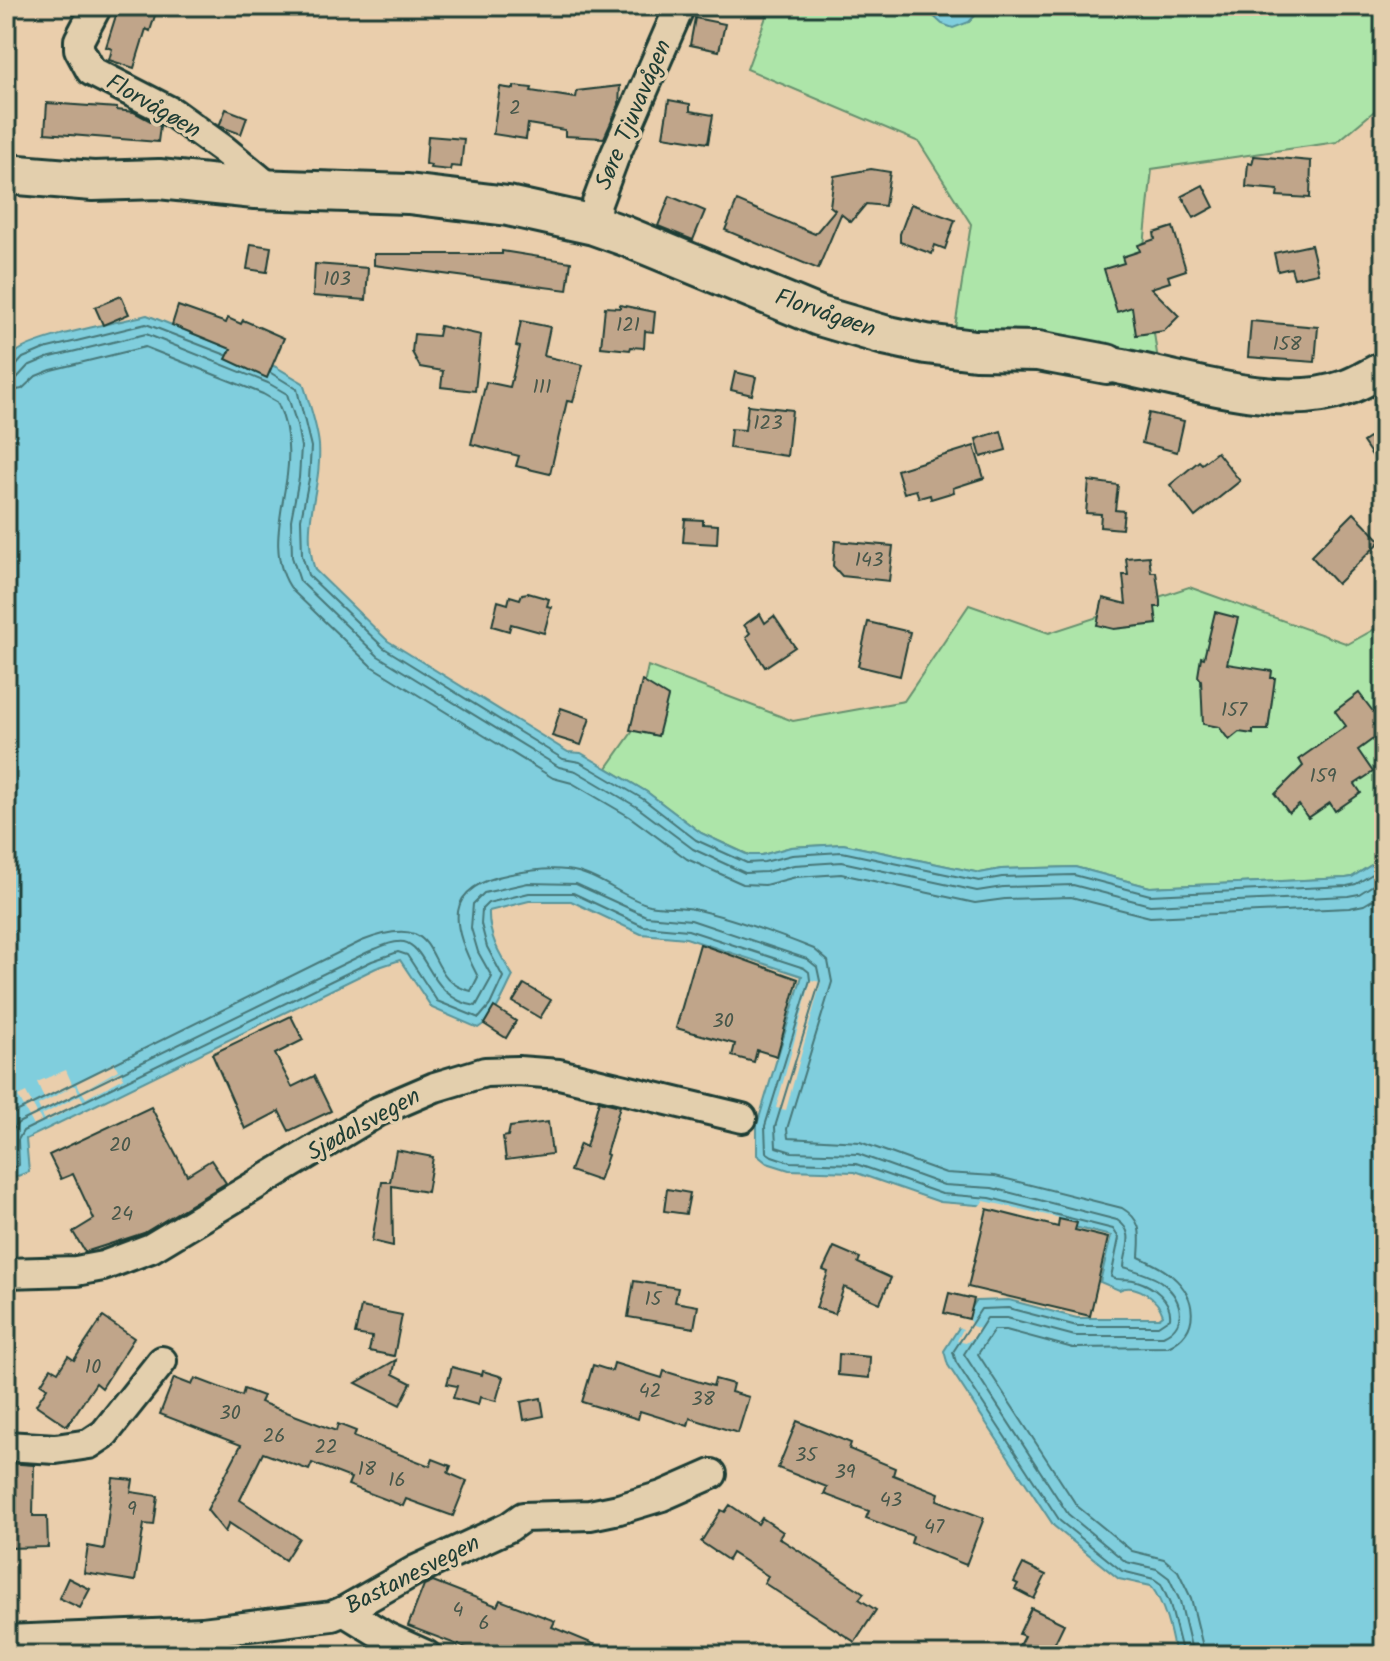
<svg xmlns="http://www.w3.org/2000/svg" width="1390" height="1661" viewBox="0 0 1390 1661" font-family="Kalam,sans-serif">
  <rect width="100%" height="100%" fill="#eaceac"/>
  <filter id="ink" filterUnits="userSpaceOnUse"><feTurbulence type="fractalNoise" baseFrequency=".0125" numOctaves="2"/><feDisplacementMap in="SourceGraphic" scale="16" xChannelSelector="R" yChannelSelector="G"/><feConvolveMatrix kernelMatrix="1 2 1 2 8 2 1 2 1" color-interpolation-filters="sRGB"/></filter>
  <g filter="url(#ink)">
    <!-- green -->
    <g fill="#ade5a9" stroke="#66916e" stroke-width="2">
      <path d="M770,6h158l1,6 40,10 15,-16h400v97l-47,39 -185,27 -9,87 18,126 -207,-48 17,-110 -52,-82 -172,-73z"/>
      <path d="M1189,587l159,57 36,-20v233l-32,20 -6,1 -196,9 -75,-20 -74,2 -21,4 -137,-29 -52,3 -29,8h-13l-48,-22 -54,-41 -40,-24 28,-40 13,-62 145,55 111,-20 65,-96 80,28z"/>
    </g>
    <!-- water -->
    <g fill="#80cedd" stroke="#599499" stroke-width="2">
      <path d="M928,6h56l-15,16 -16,6 -11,-4 -13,-12z"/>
      <path d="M147,315l129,52 27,16c6,20 14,41 16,62 3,45 -19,78 -4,125l73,71 180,111 13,1 66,39 54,41 47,22h14l29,-8 52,-3 137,29 21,-4 74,-2 75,20 196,-9 6,-1 32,-20v798h-209c-4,-22 -10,-51 -24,-69l-32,-7 -65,-53 -106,-161 -4,-14 32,-50 33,-1 68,18h82l4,-3c-5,-16 -27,-33 -44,-25l-19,-8 11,-46 -122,-30 -49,-4 -86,-30 -65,-2 -22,-7 -10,-8v-30l45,-149 -116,-38 -45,-4 -70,-33h-42l-40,10c-1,25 11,44 24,65 -10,19 -17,41 -35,52l-46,-20 -32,-48 -24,8 -350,171 3,33 -23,8v-807c3,-8 4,-17 12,-22 25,-16 98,-28 129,-36z"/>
    </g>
    <!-- pier -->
    <g fill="#eaceac">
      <path d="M811,980l10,2 -35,128 -10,-2z"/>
      <path d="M114,1062l4,8 -35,20 37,-19 4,7 -38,20 -10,-15z"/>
      <path d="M66,1070l7,16h3l3,7 -38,19 -3,-7 32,-17 -26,10 -7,-16z"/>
      <path d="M26,1092l16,30 -8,4 -16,-30z"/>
      <path d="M80,1095l4,7 -38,20 -4,-7z"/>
      <path d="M984,1201l76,17 -2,7 -70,-16 -37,-2v-3l27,3z"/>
      <path d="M974,1298l-4,23 2,5 8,3 -3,6 -11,8 -9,-2 6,-12 -8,-3 5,-8 8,1z"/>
    </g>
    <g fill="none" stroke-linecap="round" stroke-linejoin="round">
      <!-- shore -->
      <g stroke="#467778" stroke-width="2">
        <path d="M6,370l8,-2 9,-10 21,-9 102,-25 80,31"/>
        <path d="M271,373l26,16 14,58 -2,32 -8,40 1,36 6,20 76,73 179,111 17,3 63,37 53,41 51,23 17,-1 28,-7 50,-3 137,29 23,-4 72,-2 76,20 197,-9 9,-2 28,-17"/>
        <path d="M6,380l11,-2 11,-12 19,-8 99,-24 122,49 19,11 10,31 4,22 -2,31 -8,42 1,37 8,24 78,75 181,111 17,4 61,36 56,42 52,24 21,-1 28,-7 48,-3 135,29 26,-4 70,-2 77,20 198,-9 11,-2 25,-16"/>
        <path d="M6,392l16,-3 14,-13 15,-6 94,-23 118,47 14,8c11,22 13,49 10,73 -5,38 -20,82 6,116l78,75 182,112 19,5 58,34 57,42 56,25 22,1 31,-8 45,-3 134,29 30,-4 66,-2 79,20 199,-9 15,-3 20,-12"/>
        <path d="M6,1117l356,-176c90,-35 55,39 109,50l7,-14c-27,-52 -37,-90 33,-103 20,-4 47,-7 67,-2 25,6 47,27 72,33 14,3 29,1 43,4 36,8 86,26 121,40l14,12 4,21 -45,147 1,9 72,4 86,31 49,3 127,32c22,13 18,28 17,49 11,5 24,11 33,19 25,21 29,55 -4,71l-95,1 -67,-18h-12l-16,24 99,152 55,45 32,8 14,12 13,27 14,57"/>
        <path d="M6,1161l3,-4v-22l9,-12 350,-171c10,-4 25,-12 36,-10 25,6 25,57 72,64l16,-29 -14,-25 -7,-24 2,-24 11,-11 44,-10 48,1 70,32 45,4 116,39 10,8 3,14 -45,146 1,20 16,5 66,2 86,31 48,3 125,32c20,13 8,29 7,47 13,4 24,7 36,14 21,14 30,43 3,55h-88l-68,-18h-20l-23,36 104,160 58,48 31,7 12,9 11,23 13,54"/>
        <path d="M6,1171l13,-6 -1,-25 5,-9 349,-170 26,-9 9,3 30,46 42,17 11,-13 13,-28 -16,-30 -6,-23 1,-15 6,-6 41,-10h44l70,33 45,4 116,38 5,4 1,8 -45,146 1,26 6,4 18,6 66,2 86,30 48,4 123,31 6,9 -8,39c9,5 16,0 26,4 16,5 35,19 33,37l-12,8h-81l-69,-18 -27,1 -28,43 3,10 104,159 62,50 32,8 7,5 9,20 13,51"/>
      </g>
    </g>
    <!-- building -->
    <g fill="#c0a58a" stroke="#1f3d34" stroke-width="2">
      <path d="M119,6h39l-8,25 -4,-2 -12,39 -25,-8 3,-11 -6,-2z"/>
      <path d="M695,18l30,6 -6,27 -29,-6z"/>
      <path d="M514,86l18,2 -1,3 45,7 1,-7 43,-5 -1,19 -15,33 -39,-2v-6l-37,-6 -2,15 -33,-5 7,-47 14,2z"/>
      <path d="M669,100l21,4v7l23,4 -5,28 -45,-7z"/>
      <path d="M47,103l70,5v2l17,2 26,14 -2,16 -113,-9z"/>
      <path d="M226,109l21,8 -6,17 -22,-8z"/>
      <path d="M428,136l36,3 -3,28 -10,-1 -1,4 -20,-2 1,-3 -5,-1z"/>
      <path d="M1254,156l57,5 -1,37 -33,-2 1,-6 -32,-3 2,-24 4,1z"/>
      <path d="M871,169l19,3 -5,34 -19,-2 -15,18 -10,-8 -23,55 -93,-39 12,-29 78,33 20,-24 -5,-4 4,-30z"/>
      <path d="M1203,185l11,22 -20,11 -12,-22z"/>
      <path d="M670,196l35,15 -12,29 -35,-14z"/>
      <path d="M911,204l44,16 -10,29 -10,-4 -3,9 -32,-12v-8z"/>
      <path d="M1173,227l13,43 -18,6 2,6 -19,6 28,28 -15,15 -28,4 -4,-28 -15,5 -13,-43 20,-6 -2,-6 18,-6 -2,-6 17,-6 -1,-6z"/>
      <path d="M251,244l20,3 -4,25 -20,-3z"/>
      <path d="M1311,245l7,28 -24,5 -3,-10 -13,3 -4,-18z"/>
      <path d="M502,251l69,11 -4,28 -193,-25v-11h128z"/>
      <path d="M315,264l53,4 -2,32 -53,-4z"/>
      <path d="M121,296l8,18 -26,11 -8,-18z"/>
      <path d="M620,305l35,7 -2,20 -8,-1 -1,17 -13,-1 -1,3 -29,-3 4,-40 15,1z"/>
      <path d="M178,306l48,17 2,-5 13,6 2,-4 41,18 -17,40 -41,-19 5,-10 -59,-24z"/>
      <path d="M521,321l29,6 -6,29 39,9 -10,37 -6,-1 -17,73 -34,-8 3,-10 -48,-12 15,-62 24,5 10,-40 -4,-1z"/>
      <path d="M1251,321l67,6 -3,35 -67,-5z"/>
      <path d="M440,326l41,9 -6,56 -34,-4 2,-16 -23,-4 -8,-15 2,-18 24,2z"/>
      <path d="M735,372l21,5 -4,18 -21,-5z"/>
      <path d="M748,405l44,5 -5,46 -58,-8 2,-19 14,1z"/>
      <path d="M1149,413l35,8 -7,31 -35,-9z"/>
      <path d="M1384,428v45l-21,-31z"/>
      <path d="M1001,431l5,19 -25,7 -5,-18z"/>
      <path d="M974,446l10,32 -31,10 1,4 -23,7 -1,-4 -11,3 -3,-8 -12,3 -7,-23z"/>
      <path d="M1217,452l23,29 -45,36 -25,-32 29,-24 3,3z"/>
      <path d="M1089,481l29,4 -3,25 9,1 -2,18 -22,-2 1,-13 -15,-1z"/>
      <path d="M1354,513l27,28 -44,43 -26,-28z"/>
      <path d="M685,519l18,1v4l15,1 -1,19 -34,-2z"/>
      <path d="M835,541l58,5 -4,35 -47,-5 -9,-10z"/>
      <path d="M1149,556l2,16h5l4,29v6h-5l2,17 -43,5 -17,-4 6,-27 23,6 -3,-29h5l-2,-17z"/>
      <path d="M528,593l21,6 -2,7 4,1 -7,26 -33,-9 -2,7 -17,-5 6,-25 10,3 2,-8 10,3 2,-5z"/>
      <path d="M1215,612l23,6 -11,46 45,7 -1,7h4l-7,52h-15v4l-14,-2 -10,8 -10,-13 -16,-3 -2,-44 -3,-4 3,-19 3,1z"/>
      <path d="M760,614l5,9 9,-7 21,31 -30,20 -19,-30 4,-4 -6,-8z"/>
      <path d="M868,622l42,10 -10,44 -42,-10z"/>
      <path d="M642,681l26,16 -10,39 -28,-6z"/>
      <path d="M1359,693l25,33v5l-26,19 15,22 -18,12 6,9 -26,18 -5,-8 -22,15 -9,-13 -10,8 -14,-19 28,-28 -4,-7 47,-33 -11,-15z"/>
      <path d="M561,708l29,10 -9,27 -29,-9z"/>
      <path d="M700,944l98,35 -21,77 -20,-6 -3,12 -22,-6 3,-12 -59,-16z"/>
      <path d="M524,984l27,16 -11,18 -27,-16z"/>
      <path d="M494,1007l22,14 -10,17 -22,-14z"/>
      <path d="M291,1016l12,24 -28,14 17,33 22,-11 17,35 -42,20 -10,-20 -34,18 -33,-75z"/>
      <path d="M599,1101l21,5 -14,48 2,1 -9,26 -29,-10 10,-27 6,3z"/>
      <path d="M151,1107l36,68 24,-15 15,23 -82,50 -59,19 -12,-20 21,-13 -21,-45 -12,5 -12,-24z"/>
      <path d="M548,1122l4,32 -46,6 -3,-23 5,-1 2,-9z"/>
      <path d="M396,1150l37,7 -6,35 -35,-6 1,60 -21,-5 10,-59h8z"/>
      <path d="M667,1189l23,4 -4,21 -22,-3z"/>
      <path d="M987,1209l71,18 1,-8 18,4 -2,7 33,8 -18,78 -122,-29z"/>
      <path d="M834,1247l26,11 -2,5 33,15 -11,25 -36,-16 -9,27 -19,-6 12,-36 -5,-2z"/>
      <path d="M634,1281l44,7 -3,14 23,4 -4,22 -66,-11z"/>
      <path d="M949,1293l25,6 -5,20 -25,-6z"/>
      <path d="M361,1307l41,8 -8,41 -25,-5 3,-14 -17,-3z"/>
      <path d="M103,1317l31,21 -32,50 -6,-5 -29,43 -31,-21 11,-17 -6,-4 10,-16 7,4 10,-16 6,4z"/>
      <path d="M839,1354l31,3 -1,21 -31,-3z"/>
      <path d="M396,1360l-3,14 18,9 -11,22 -44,-22z"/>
      <path d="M614,1363l48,15 2,-7 49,15 2,-7 18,5 -2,8 18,5 -11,36 -48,-15 -2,8 -48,-15 -2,8 -56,-17 11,-37 19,6z"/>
      <path d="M452,1367l30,8 1,-4 20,6 -7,24 -16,-4 -2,8 -25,-7 4,-12 -10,-2z"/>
      <path d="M174,1378l18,7 3,-7 47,18 2,-7 19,7 -3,6 76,29 2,-7 18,7 -2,6 76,29 3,-7 18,7 -3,7 19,8 -14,35 -47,-17 -3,7 -55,-21 3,-7 -39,-15 -3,7 -46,-17 -23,47 59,38 -14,22 -56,-37 -4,9 -18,-22 34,-65 -81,-31z"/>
      <path d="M541,1398l3,18 -20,4 -3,-18z"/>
      <path d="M797,1421l54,22 -2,6 46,19 -2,7 46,18 -2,7 47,18 -18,47 -55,-22 2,-7 -47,-18 3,-7 -45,-17 3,-7 -49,-19z"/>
      <path d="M7,1463l27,2 -1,51h14l1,31 -42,1z"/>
      <path d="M113,1478l20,2 -2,12 27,4 -4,29 -10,-1 -9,57 -51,-8 4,-27 16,3z"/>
      <path d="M730,1505l28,19 4,-6 21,14 -4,6 85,55 -5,6 17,11 -21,32 -91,-59 4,-7 -36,-23 -4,7 -27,-18 20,-32 4,2z"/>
      <path d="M1023,1564l23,11 -12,24 -19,-10 3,-5 -4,-2z"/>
      <path d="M68,1578l22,11 -10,19 -21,-10z"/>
      <path d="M433,1581l64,25 3,-6 55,21 -3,6 68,28h-136l-76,-29 16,-41z"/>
      <path d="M1031,1608l33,16 -15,31h-35l10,-19 -5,-2z"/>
    </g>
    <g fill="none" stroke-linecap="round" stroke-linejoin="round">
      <!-- minor casing -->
      <g stroke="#1f3d34" stroke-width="34">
        <g id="minor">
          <path d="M97,6l-18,34v9l12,22 82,42 51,37 47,39"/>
          <path d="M594,225l3,-22 16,-43 67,-154"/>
          <path d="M6,1273l70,-2 27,-5 48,-18 228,-137 56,-24 50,-15 33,-1 41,3 183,44"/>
          <path d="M6,1446l50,3 33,-5 15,-10 58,-73"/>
          <path d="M344,1611l42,26 40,18"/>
          <path d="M6,1640l196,-8 130,-16 12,-5 72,-41 93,-43 14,-10 67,-2 29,-6 43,-13 50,-22"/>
        </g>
      </g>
      <!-- tertiary casing -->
      <g stroke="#1f3d34" stroke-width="40">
        <path id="tertiary" d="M1107,364c69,12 171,49 238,24 13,-4 26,-13 39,-19"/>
      </g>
      <!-- secondary casing -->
      <g stroke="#1f3d34" stroke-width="44">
        <path id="secondary" d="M6,174l87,7 66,-2 96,10 153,5 100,12 86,19 31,11 194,80 65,19 42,9 49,6 63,1 69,13"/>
      </g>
      <!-- minor -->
      <use href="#minor" stroke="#e3cfad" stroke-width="28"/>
      <!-- tertiary -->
      <use href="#tertiary" stroke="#e3cfad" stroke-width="34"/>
      <!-- secondary -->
      <use href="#secondary" stroke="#e3cfad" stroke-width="38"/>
    </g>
  </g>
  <g text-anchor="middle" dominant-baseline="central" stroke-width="7" stroke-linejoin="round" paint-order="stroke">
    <!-- number labels -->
    <g font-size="20" fill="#47574a">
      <text x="515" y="109">2</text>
      <text x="337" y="280">103</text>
      <text x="628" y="326">121</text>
      <text x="1287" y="345">158</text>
      <text x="542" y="388">111</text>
      <text x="768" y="424">123</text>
      <text x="869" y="561">143</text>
      <text x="1234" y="711">157</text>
      <text x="1323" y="777">159</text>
      <text x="723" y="1022">30</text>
      <text x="120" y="1146">20</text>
      <text x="122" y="1215">24</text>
      <text x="653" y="1300">15</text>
      <text x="93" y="1368">10</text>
      <text x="650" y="1392">42</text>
      <text x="703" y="1400">38</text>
      <text x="230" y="1414">30</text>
      <text x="274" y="1437">26</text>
      <text x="326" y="1448">22</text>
      <text x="806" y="1456">35</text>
      <text x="367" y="1470">18</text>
      <text x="845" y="1473">39</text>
      <text x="397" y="1481">16</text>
      <text x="891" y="1501">43</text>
      <text x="132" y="1510">9</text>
      <text x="934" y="1528">47</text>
      <text x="458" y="1611">4</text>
      <text x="484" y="1624">6</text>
    </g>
    <!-- street labels -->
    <g font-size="24" fill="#1f3d34" stroke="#e3cfad">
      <text transform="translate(153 107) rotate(30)">Florvågøen</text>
      <text transform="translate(634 115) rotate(-67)">Søre Tjuvavågen</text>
      <text transform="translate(825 314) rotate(19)">Florvågøen</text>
      <text transform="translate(364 1125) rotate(-29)">Sjødalsvegen</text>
      <text transform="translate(413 1575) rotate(-27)">Bastanesvegen</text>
    </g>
  </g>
  <!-- margin -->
  <rect width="1390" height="1661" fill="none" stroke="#e3cfad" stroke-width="32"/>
  <rect x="16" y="16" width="1358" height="1629" fill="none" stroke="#1f3d34" stroke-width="3" filter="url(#ink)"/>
</svg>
